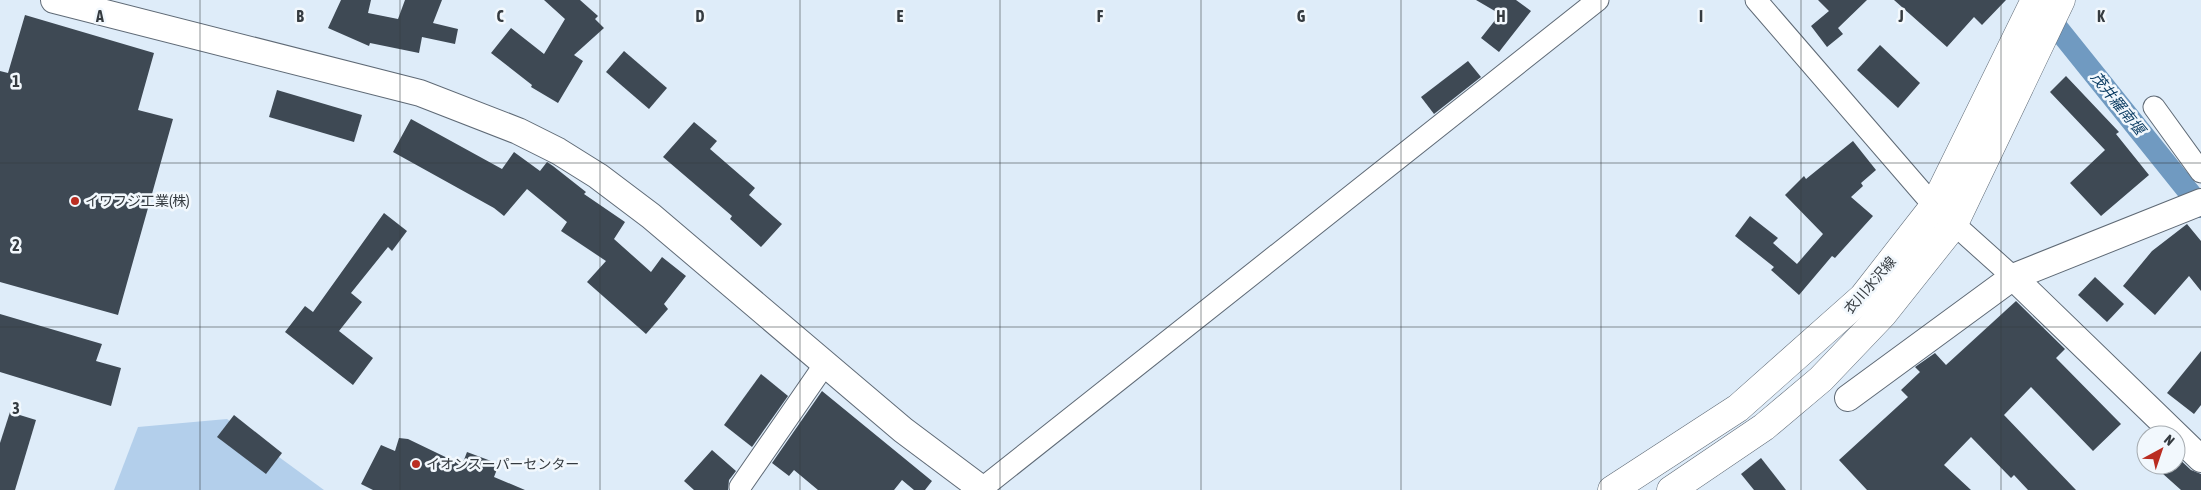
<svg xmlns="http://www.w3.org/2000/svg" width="2201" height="490" viewBox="0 0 2201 490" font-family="'Asap Condensed','Noto Sans JP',sans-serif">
  <rect width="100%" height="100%" fill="#deecf9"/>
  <!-- green -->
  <path fill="#b3cfeb" d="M227,419l97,71h-210l24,-63z"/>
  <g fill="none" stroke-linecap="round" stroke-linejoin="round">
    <!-- canal -->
    <path stroke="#709ac1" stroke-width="22" d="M2042,9l159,198"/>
  </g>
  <!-- building -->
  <g fill="#3e4954">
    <path d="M341,0h30l-3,13 30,6 7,-19h37l-9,23 25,6 -3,15 -33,-7 -3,16 -49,-10 -1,3 -41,-18z"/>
    <path d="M544,0h36l18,16 -3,3 9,9 -30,27 9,6 -25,42 -27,-16 1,-2 -41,-32 20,-25 33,26 21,-35z"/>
    <path d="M1476,0h40l15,11 -32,41 -18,-14 19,-24z"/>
    <path d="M1818,0h49l-29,28 5,6 -16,13 -16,-21 18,-15z"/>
    <path d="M1894,0h112l-24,25 -8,-8 -27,30z"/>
    <path d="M25,15l129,38 -16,57 35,9 -55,196 -118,-33v-211l8,2z"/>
    <path d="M1880,45l40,38 -22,25 -41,-38z"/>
    <path d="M624,51l43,37 -18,21 -43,-37z"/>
    <path d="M1468,61l13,16 -47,37 -13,-17z"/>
    <path d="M2066,76l53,56 -3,2 33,41 -48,41 -31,-33 35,-33 -55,-58z"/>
    <path d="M277,90l85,25 -8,27 -85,-25z"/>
    <path d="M411,119l91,50 12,-17 26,19 7,-9 6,4 33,26 -2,2 41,28 -11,17 37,33 11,-15 24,19 -22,28 4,5 -22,25 -59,-52 19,-21 -45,-30 6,-9 -40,-33 -23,27 -10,-8 -101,-56z"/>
    <path d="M694,122l23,19 -7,8 45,39 -6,7 33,29 -21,23 -31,-28 2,-3 -69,-59z"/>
    <path d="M1853,141l23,29 -15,13 2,3 -12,11 22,19 -38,42 -3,-2 -33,39 -28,-25 3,-3 -39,-31 15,-20 28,22 -5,5 24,21 26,-30 -38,-39 19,-19 2,3z"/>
    <path d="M384,213l23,18 -15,20 -4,-4 -37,46 11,9 -23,29 34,27 -20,27 -68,-53 20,-26 8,6z"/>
    <path d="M2187,224l14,17v50l-12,-15 -34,39 -32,-29 29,-35z"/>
    <path d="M2095,277l29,27 -17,18 -29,-27z"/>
    <path d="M2016,301l49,48 -9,9 65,66 -28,27 -62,-64 -27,28 72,75h-48l-14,-15 -3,3 -40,-41 -27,28 27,25h-104l-28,-30 69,-63 -7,-7 19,-18 -5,-5 20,-14 11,12z"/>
    <path d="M0,314l102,30 -6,17 25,7 -10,38 -111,-34z"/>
    <path d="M2201,351v54l-7,9 -27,-21z"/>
    <path d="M761,374l27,22 -36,51 -28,-22z"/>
    <path d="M822,391l110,90 -7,9h-11l-12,-10 -8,10h-76l-24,-20 -5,6 -17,-13z"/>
    <path d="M10,412l26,8 -21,70h-15v-47z"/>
    <path d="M234,415l48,38 -16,21 -49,-37z"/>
    <path d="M399,438l9,1 54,26 5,-13 32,12 -5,13 31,13h-152l-12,-6 20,-39 14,6z"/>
    <path d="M712,450l24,21 -7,9 -1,10h-34l-10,-9z"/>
    <path d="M2176,456l15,14 10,4v16h-20l-28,-25h23z"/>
    <path d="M1761,458l25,32h-32l-13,-16z"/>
  </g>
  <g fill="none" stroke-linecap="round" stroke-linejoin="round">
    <!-- minor casing -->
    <g stroke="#5f6a76" stroke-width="23">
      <g id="minor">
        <path d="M1756,0l178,206 79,71"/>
        <path d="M2154,107l47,65"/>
        <path d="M740,487l85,-123"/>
        <path d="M980,490l618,-490"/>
      </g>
    </g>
    <!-- tertiary casing -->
    <g stroke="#5f6a76" stroke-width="28">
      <g id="tertiary">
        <path d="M54,0l366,93 98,38 40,20 40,25 53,40 252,214 80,60"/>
        <path d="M2013,277l188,182"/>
        <path d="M1848,398l165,-121 188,-75"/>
      </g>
    </g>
    <!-- secondary casing -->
    <g stroke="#5f6a76" stroke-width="29">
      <g id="secondary">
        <path d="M1612,490l126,-82 125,-111 71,-91 101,-206"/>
        <path d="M1671,490l93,-63 57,-48 62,-65 70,-88 108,-226"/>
      </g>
    </g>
    <!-- minor -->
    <use href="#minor" stroke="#fff" stroke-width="21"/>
    <!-- tertiary -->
    <use href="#tertiary" stroke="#fff" stroke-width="26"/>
    <!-- secondary -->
    <use href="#secondary" stroke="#fff" stroke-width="28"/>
  </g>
  <!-- grid -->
  <path fill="none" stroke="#353b40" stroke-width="1" stroke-opacity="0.55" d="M200,0v490M400,0v490M600,0v490M800,0v490M1000,0v490M1201,0v490M1401,0v490M1601,0v490M1801,0v490M2001,0v490M0,163h2201M0,327h2201"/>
  <!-- markers -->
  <g fill="#ba2d21" stroke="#f2f8fd" stroke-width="2">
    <circle cx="75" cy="201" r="5"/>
    <circle cx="416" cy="464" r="5"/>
  </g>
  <g text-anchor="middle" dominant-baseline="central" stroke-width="5" stroke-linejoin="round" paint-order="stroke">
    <!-- poi labels -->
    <g font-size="14" fill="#353b40" stroke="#f2f8fd" text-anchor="start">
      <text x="85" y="201">イワフジ工業(株)</text>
      <text x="426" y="464">イオンスーパーセンター</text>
    </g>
    <!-- street labels -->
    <g font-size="14" fill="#353b40" stroke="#f2f8fd">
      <text transform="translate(1870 285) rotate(-49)">衣川水沢線</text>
    </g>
    <!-- water labels -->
    <g font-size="15" font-style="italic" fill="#0f3f65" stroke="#f2f8fd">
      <text transform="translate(2118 103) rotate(51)">茂井羅南堰</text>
    </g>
  </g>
  <g font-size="16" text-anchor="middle" font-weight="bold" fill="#353b40" stroke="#f2f8fd" stroke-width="5" stroke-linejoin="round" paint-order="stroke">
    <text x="100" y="22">A</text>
    <text x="300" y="22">B</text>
    <text x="500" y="22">C</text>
    <text x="700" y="22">D</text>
    <text x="900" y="22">E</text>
    <text x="1100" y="22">F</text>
    <text x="1301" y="22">G</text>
    <text x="1501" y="22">H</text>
    <text x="1701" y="22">I</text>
    <text x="1901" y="22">J</text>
    <text x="2101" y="22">K</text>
    <text x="16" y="87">1</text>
    <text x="16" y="251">2</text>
    <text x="16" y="414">3</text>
  </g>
  <!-- north arrow -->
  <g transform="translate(2161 450) rotate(40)"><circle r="24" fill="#f2f8fd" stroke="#a6acb1"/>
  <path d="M0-4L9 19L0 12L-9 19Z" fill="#ba2d21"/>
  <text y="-8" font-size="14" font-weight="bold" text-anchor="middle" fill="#353b40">N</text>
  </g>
</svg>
